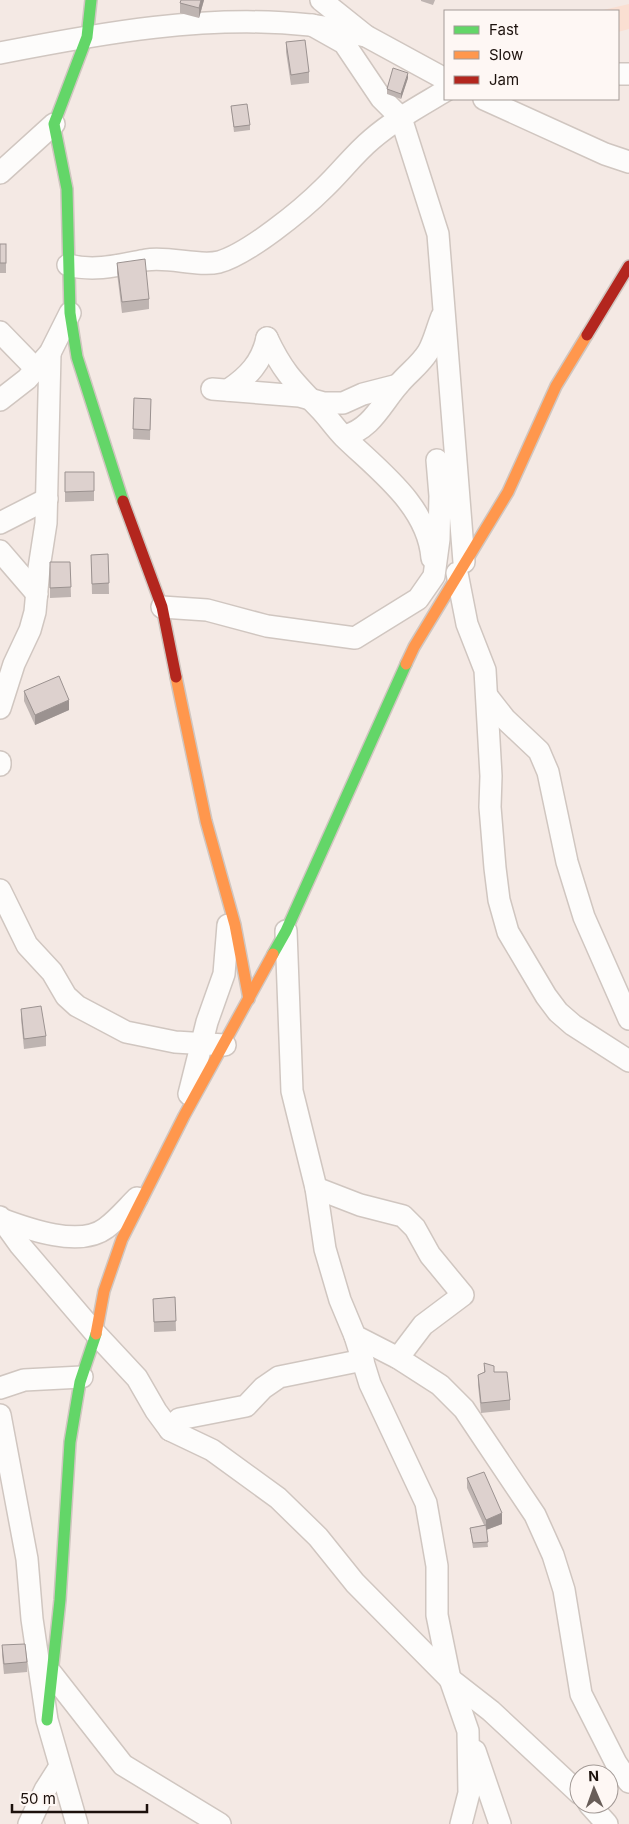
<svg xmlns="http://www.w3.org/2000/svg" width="629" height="1824" viewBox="0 0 629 1824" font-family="Inter,sans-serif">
  <rect width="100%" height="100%" fill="#f4e9e4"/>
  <!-- built -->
  <path fill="#fadfd2" d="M629,4v25l-11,3v-21h-19z"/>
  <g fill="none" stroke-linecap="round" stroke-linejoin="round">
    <!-- street casing -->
    <g stroke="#d0c6c0" stroke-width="24">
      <g id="street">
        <path d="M321,0l45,36 79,43"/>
        <path d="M312,25l32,18 37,55 20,20 37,116 26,328"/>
        <path d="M0,53c102,-20 206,-39 310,-28 19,2 38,8 56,11"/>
        <path d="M618,74h11"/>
        <path d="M484,99l121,55 24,8"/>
        <path d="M0,173l54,-49"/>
        <path d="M68,265c27,7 52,0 78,-5 23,-4 52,7 73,2 29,-8 83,-52 105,-74 17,-16 30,-34 48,-49 22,-19 48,-33 73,-48"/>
        <path d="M0,332l35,36"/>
        <path d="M267,338c16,34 27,44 52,70 9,9 16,20 25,29 35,34 84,69 88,121"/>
        <path d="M212,389l87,7 25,7h19l20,-9 35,-9"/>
        <path d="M228,390c20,-13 34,-28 39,-52"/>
        <path d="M0,400l27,-21 23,-26 20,-40"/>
        <path d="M344,436c27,-6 38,-33 55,-52 9,-11 21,-19 29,-32 6,-10 9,-24 14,-36"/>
        <path d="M0,523l47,-24"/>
        <path d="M0,551l37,43"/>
        <path d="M457,573l10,51 18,46 6,106 -1,31 5,61 4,32 9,32 38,64 12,16 15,13 56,36"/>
        <path d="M162,607l45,3 60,16 88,12 63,-39 16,-23 5,-37 1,-43 -3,-36"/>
        <path d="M487,696l18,23 34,32 9,21 19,90 17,55 45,102"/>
        <path d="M0,708l14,-44 16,-34 5,-18 4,-44 7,-45 4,-170"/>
        <path d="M0,762v3"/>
        <path d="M0,890l27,55 25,27 14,24 11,10 49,26 49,10 50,3"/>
        <path d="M286,931l6,160 24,97 9,61 15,51 15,36 43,22 42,27 24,24 71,106 18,40 11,35 17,104 35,69 13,19"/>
        <path d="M189,1094l18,-72 17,-48 4,-49"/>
        <path d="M316,1188l44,17 43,11 12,12 15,27 33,40 -40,30 -25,33"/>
        <path d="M0,1217l20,28 76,89 41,44 19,33 14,19 42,20 66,48 40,39 37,46 95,96 41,32 88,82"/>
        <path d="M1,1219c27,10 79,29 105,9 11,-8 21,-20 31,-30"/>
        <path d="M355,1336l15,48 56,119 11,63v49l13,64 18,52 1,62 -8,31"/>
        <path d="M0,1388l24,-8 58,-3"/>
        <path d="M0,1415l27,144 5,60 15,101 30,104"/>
        <path d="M170,1430l9,-11 67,-13 17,-18 16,-11 84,-17"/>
        <path d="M51,1673l72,92 97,59"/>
        <path d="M475,1751l25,73"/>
        <path d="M589,1804l18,20"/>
        <path d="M29,1824l16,-34 14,-22"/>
      </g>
    </g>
    <!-- fast casing -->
    <g stroke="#d0c6c0" stroke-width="14">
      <g id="fast">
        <path d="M91,0l-4,37 -33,87 13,65 3,124 7,44 46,144"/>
        <path d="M273,954l13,-23 120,-267"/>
        <path d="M47,1720l13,-120 10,-158 10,-60 16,-48"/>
      </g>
    </g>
    <!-- slow casing -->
    <g stroke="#d0c6c0" stroke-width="14">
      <g id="slow">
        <path d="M406,664l8,-17 94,-155 48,-106 31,-51"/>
        <path d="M176,677l30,144 29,104 14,74"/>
        <path d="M96,1334l8,-43 18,-52 62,-123 89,-162"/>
      </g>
    </g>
    <!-- jam casing -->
    <g stroke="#d0c6c0" stroke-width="14">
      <g id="jam">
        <path d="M587,335l42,-69"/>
        <path d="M123,501l39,106 14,70"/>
      </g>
    </g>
    <!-- street -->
    <use href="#street" stroke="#fdfcfb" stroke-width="21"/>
    <!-- fast -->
    <use href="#fast" stroke="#63d668" stroke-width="11"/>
    <!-- slow -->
    <use href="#slow" stroke="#ff974d" stroke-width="11"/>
    <!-- jam -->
    <use href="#jam" stroke="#b3261e" stroke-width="11"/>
  </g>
  <!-- wall -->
  <g fill="#beb4b1">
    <path d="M204,0l-5,18 -19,-5v-10z"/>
    <path d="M421,0h14l-2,5 -12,-4z"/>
    <path d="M286,42l23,30v11l-18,2 -5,-33z"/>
    <path d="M408,78l-7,21 -14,-5v-5z"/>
    <path d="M231,106l19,19v5l-16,2z"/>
    <rect x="0" y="244" width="6" height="29"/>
    <path d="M117,263l32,36v10l-27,4 -5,-40z"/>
    <path d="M134,398l17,1 -1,41 -17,-1z"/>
    <path d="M65,472h29v29l-29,1z"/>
    <path d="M108,554l1,40h-17l-1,-39z"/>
    <path d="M50,562h20l1,35 -21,1z"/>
    <path d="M24,691l45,19 -34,15 -11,-24z"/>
    <path d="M21,1009l25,27v10l-22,3 -3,-30z"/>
    <path d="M175,1297l1,34 -22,1 -1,-33z"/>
    <path d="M484,1363l10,9 16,28v10l-29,3 -3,-28v-10l6,-3z"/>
    <path d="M467,1478l35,46 -16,6 2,17 -15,1 -3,-20 14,-3 -17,-37z"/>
    <path d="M2,1645l25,17v10l-23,2 -2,-19z"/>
  </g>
  <!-- shaded-wall -->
  <g fill="#9b9290">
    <path d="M201,0h3l-5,18v-10z"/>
    <path d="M408,73v5l-7,21v-5z"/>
    <path d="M69,700v10l-34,15v-10z"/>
    <path d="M502,1513v11l-16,6v-10z"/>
  </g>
  <!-- building -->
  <g fill="#ddd1ce" stroke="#9b9290">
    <path d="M181,0h20l-2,8 -19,-5z"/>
    <path d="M305,40l4,32 -18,3 -5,-33z"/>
    <path d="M393,68l15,5 -7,21 -14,-5z"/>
    <path d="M247,104l3,21 -16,2 -3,-21z"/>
    <rect x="0" y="244" width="6" height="19"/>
    <path d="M145,259l4,40 -27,3 -5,-39z"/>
    <path d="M134,398l17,1 -1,31 -17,-1z"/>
    <path d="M65,472h29v19l-29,1z"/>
    <path d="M108,554l1,29 -17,1 -1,-29z"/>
    <path d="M50,562h20l1,25 -21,1z"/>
    <path d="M59,676l10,24 -34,15 -11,-24z"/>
    <path d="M41,1006l5,30 -22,3 -3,-30z"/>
    <path d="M175,1297l1,24 -22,1 -1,-23z"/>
    <path d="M484,1363l10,3v6h13l3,28 -29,3 -3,-28 7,-3z"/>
    <path d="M484,1472l18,41 -16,7 -19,-42z"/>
    <path d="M486,1525l2,17 -15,1 -3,-15z"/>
    <path d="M25,1644l2,18 -23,2 -2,-19z"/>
  </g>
  <!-- legend -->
  <rect x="444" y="10" width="175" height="90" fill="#fef7f4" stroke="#a49b97"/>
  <rect x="454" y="26" width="25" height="8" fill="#63d668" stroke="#a49b97"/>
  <text x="489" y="35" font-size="15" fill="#1c110c">Fast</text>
  <rect x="454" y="51" width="25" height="8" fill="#ff974d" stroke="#a49b97"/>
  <text x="489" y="60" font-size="15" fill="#1c110c">Slow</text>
  <rect x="454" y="76" width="25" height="8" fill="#b3261e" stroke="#a49b97"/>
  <text x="489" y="85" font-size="15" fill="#1c110c">Jam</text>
  <!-- north arrow -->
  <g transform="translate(594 1789) rotate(358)"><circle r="24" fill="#fef7f4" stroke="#a49b97"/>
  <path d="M0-4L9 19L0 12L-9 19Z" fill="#685d58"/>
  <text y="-8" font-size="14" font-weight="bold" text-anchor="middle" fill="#1c110c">N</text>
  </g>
  <!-- scale -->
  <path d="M12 1804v8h135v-8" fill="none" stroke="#1c110c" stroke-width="2.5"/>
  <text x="20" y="1804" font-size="15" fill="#1c110c" stroke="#fef7f4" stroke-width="4" paint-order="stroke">50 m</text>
</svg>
